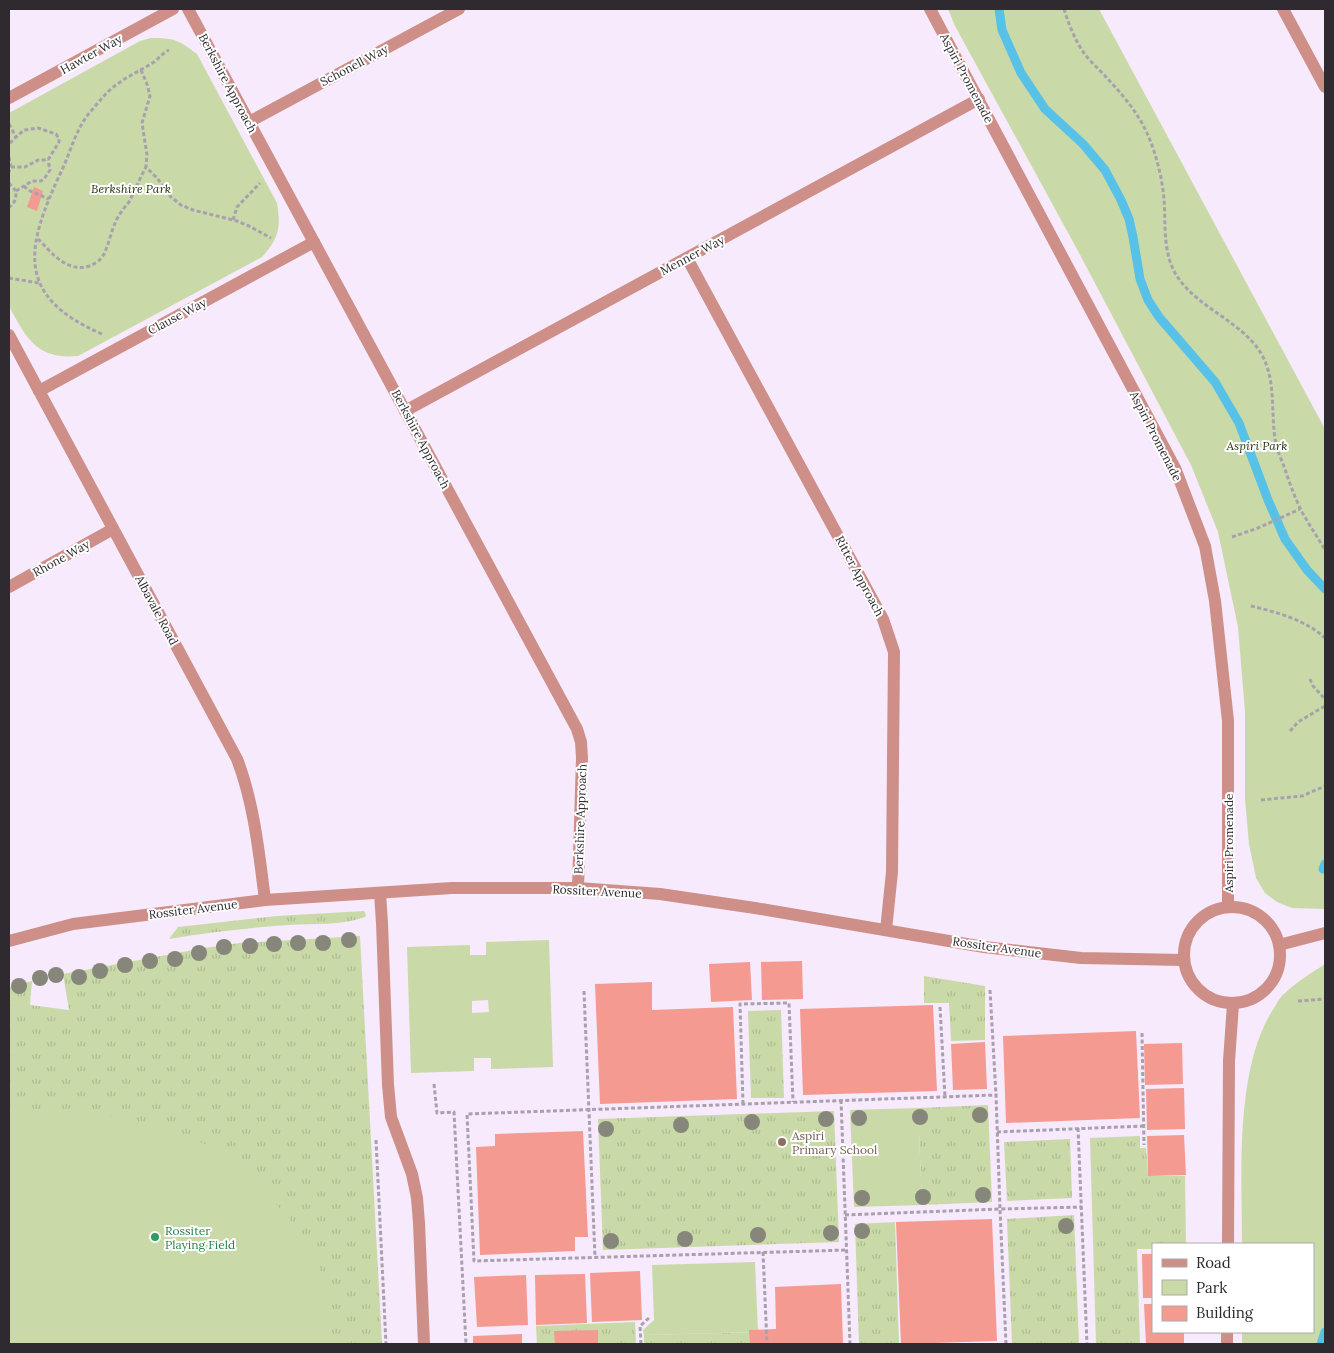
<svg xmlns="http://www.w3.org/2000/svg" width="1334" height="1353" viewBox="0 0 1334 1353" font-family="Lora,serif">
  <defs>
    <pattern id="grass-tufts" width="24" height="20" patternUnits="userSpaceOnUse" patternTransform="scale(1.25)"><rect width="24" height="20" fill="#c9daa8"/><path d="M3 7l-1-3M5 7V3M7 7l1-3M15 17l-1-3M17 17v-4M19 17l1-3" fill="none" stroke="#adbb91"/></pattern>
  </defs>
  <rect width="100%" height="100%" fill="#f6eafc"/>
  <!-- grass -->
  <g fill="url(#grass-tufts)">
    <path d="M364,911l2,4 -1,2c-24,9 -52,6 -77,8 -40,3 -79,7 -119,14l9,-12 99,-11z"/>
    <path d="M360,936l22,408h-373v-357l23,-6 -2,24 39,5 -6,-36 141,-26 36,-5z"/>
    <path d="M924,976l61,10v54l-34,1 -2,-38h-25z"/>
    <path d="M781,1010l3,88h-33l-3,-87z"/>
    <path d="M988,1105l4,97 -70,3 -4,-97z"/>
    <path d="M834,1111l5,131 -236,8 -5,-131z"/>
    <path d="M1140,1136v12h6l2,28h37l1,68h-33v5h-16l3,95h-44l-6,-206z"/>
    <path d="M1070,1139l2,59 -65,3 -3,-59z"/>
    <path d="M1074,1215l5,129h-67l-5,-125z"/>
    <path d="M895,1222l4,122h-40l-4,-120z"/>
    <path d="M635,1322l1,22h-99l-1,-18z"/>
    <path d="M758,1332v12h-114v-9z"/>
  </g>
  <!-- park -->
  <g fill="#c9daa8" fill-rule="evenodd">
    <path d="M948,9h151l226,420v480l-33,-1 -15,-6 -12,-9 -9,-15 -7,-34 -4,-45v-87l-7,-85 -20,-95 -27,-67 -113,-214 -123,-225z"/>
    <path d="M151,38c24,0 27,2 46,16l80,149c4,25 2,35 -15,54l-184,99c-41,4 -52,-18 -69,-50v-193l131,-72z"/>
    <path d="M549,940l4,127 -62,2v-11h-17v13l-63,2 -4,-126 63,-2v10h16v-13zM488,1000l1,12 -17,1v-12z"/>
    <path d="M1325,964v380h-83v-12h71v-88h-71c0,-71 -8,-179 34,-239 2,-4 5,-9 9,-12 10,-10 28,-21 40,-29z"/>
    <path d="M918,1108l4,97 -68,2 -4,-97z"/>
    <path d="M87,1111l76,17 29,10 42,20 28,30 28,32 25,34 14,41 3,39v10h-323v-228l40,-4z"/>
    <path d="M755,1262l3,70 -114,3 -1,-5 11,-10 -2,-55z"/>
  </g>
  <g fill="none" stroke-linecap="round" stroke-linejoin="round">
    <!-- stream -->
    <g stroke="#58c1e7" stroke-width="9">
      <path d="M999,9l3,21 19,43 24,36 38,35 22,26 16,30 8,19 4,18 7,42 8,21 11,17 56,65 24,41 29,77 17,39 22,31 18,19"/>
      <path d="M1323,869l2,-5"/>
      <path d="M1321,1344l4,-12"/>
    </g>
  </g>
  <!-- building -->
  <g fill="#f49a91">
    <path d="M34,187l9,4 -6,20 -10,-4z"/>
    <path d="M802,961l1,38 -41,1 -1,-38z"/>
    <path d="M750,962l2,38 -41,2 -2,-38z"/>
    <path d="M652,982v28l81,-3 4,92 -137,5 -5,-120z"/>
    <path d="M933,1005l4,86 -134,4 -3,-86z"/>
    <path d="M1136,1031l4,87 -134,5 -3,-87z"/>
    <path d="M985,1042l2,47 -34,1 -2,-46z"/>
    <path d="M1182,1043l1,41 -38,1 -1,-41z"/>
    <path d="M1184,1088l1,41 -38,1 -1,-41z"/>
    <path d="M583,1131l5,106h-13v14l-95,4 -4,-108 19,-1v-12z"/>
    <path d="M1184,1135l2,40 -38,1 -1,-40z"/>
    <path d="M992,1219l5,122 -96,3 -5,-122z"/>
    <path d="M1142,1254h11v44h-10z"/>
    <path d="M640,1271l2,49 -50,2 -2,-49z"/>
    <path d="M585,1274l2,49 -51,2 -1,-50z"/>
    <path d="M526,1275l2,50 -51,2 -3,-50z"/>
    <path d="M841,1284l2,60h-93l-1,-14 27,-1 -1,-42z"/>
    <path d="M1144,1304h9v28h31v12h-38z"/>
    <path d="M598,1330v14h-43l-1,-13z"/>
    <path d="M522,1334v10h-49v-8z"/>
  </g>
  <g fill="none" stroke-linecap="round" stroke-linejoin="round">
    <!-- path -->
    <g stroke="#a9a0ae" stroke-width="3" stroke-dasharray="4 2.5" stroke-linecap="butt">
      <path d="M1064,9c4,13 9,26 16,38 7,12 18,21 27,31 15,16 31,35 40,55 9,20 15,44 17,66 2,27 -2,57 15,80 21,30 65,44 83,76 15,28 8,60 14,89 2,9 6,17 9,25 4,13 9,26 15,39 7,14 17,28 25,42"/>
      <path d="M141,70l6,14 3,12 -8,27 5,32 -1,12 11,11 14,19 10,8 12,5 44,11 12,5 22,12"/>
      <path d="M9,124l7,13 -7,7"/>
      <path d="M9,157l2,10 -2,5"/>
      <path d="M11,167h14l13,-7h10l11,-18v-3l-3,-5 -18,-6 -14,2 -8,7"/>
      <path d="M9,183l7,8c0,7 -1,13 -7,16"/>
      <path d="M24,186l4,4 21,9"/>
      <path d="M16,191l16,-10h9l3,-2 6,-9 -2,-10"/>
      <path d="M233,220l4,-13 23,-24"/>
      <path d="M38,239c14,14 29,34 51,27 6,-2 12,-6 15,-12 5,-10 7,-23 12,-33 3,-7 8,-13 13,-19 6,-12 11,-24 17,-35"/>
      <path d="M9,278l30,5"/>
      <path d="M102,334c-88,-38 -76,-87 -41,-162 10,-21 15,-44 30,-61 7,-8 13,-16 21,-23 12,-10 28,-17 42,-26 5,-4 9,-9 15,-12"/>
      <path d="M1232,537l26,-9 42,-19"/>
      <path d="M1251,606c25,6 55,14 74,32"/>
      <path d="M1310,679l3,7 12,13"/>
      <path d="M1290,731l8,-9 27,-16"/>
      <path d="M1261,800l41,-4 23,-10"/>
      <path d="M990,990l6,105"/>
      <path d="M584,991l11,266"/>
      <path d="M1298,1001l27,-2"/>
      <path d="M940,1007l5,90"/>
      <path d="M1142,1033l2,112"/>
      <path d="M434,1084l3,29 17,-1 12,232"/>
      <path d="M841,1100l9,244"/>
      <path d="M743,1104l-3,-100 49,-1 4,99"/>
      <path d="M1078,1128l9,216"/>
      <path d="M997,1132l147,-6"/>
      <path d="M376,1140l10,204"/>
      <path d="M845,1215l155,-6 -4,-114 -529,19 7,147 373,-11"/>
      <path d="M763,1252l4,92"/>
      <path d="M641,1344l-1,-18 10,-9"/>
      <path d="M1006,1344l-6,-135 82,-2"/>
    </g>
    <!-- service -->
    <path stroke="#cd8f87" stroke-width="12" d="M380,893l2,30 6,162 3,32 21,57 5,24 2,25 5,121"/>
    <!-- minor -->
    <g stroke="#cd8f87" stroke-width="12">
      <path d="M188,9l389,720 4,13 1,16 -4,130"/>
      <path d="M1283,9l42,78"/>
      <path d="M9,98l164,-89"/>
      <path d="M249,122l210,-113"/>
      <path d="M687,258l196,361 11,33 -2,220 -6,58"/>
      <path d="M9,335l228,424c17,44 22,94 28,141"/>
      <path d="M39,391l275,-149"/>
      <path d="M405,411l574,-312"/>
      <path d="M9,587l104,-58"/>
      <path d="M1279,945l46,-12"/>
    </g>
    <!-- tertiary -->
    <g stroke="#cd8f87" stroke-width="12">
      <path d="M930,9l245,459 30,78 10,55 13,120v186"/>
      <circle cx="1232" cy="955" r="48"/>
      <path d="M9,941l64,-17 192,-24 187,-12h126l82,6 95,14 229,39 97,11 103,2"/>
      <path d="M1228,1244l1,-183 4,-57"/>
      <path d="M1227,1344v-12"/>
    </g>
  </g>
  <!-- trees -->
  <g fill="#86867b">
    <circle cx="349" cy="940" r="8"/>
    <circle cx="298" cy="943" r="8"/>
    <circle cx="323" cy="943" r="8"/>
    <circle cx="274" cy="944" r="8"/>
    <circle cx="250" cy="946" r="8"/>
    <circle cx="224" cy="947" r="8"/>
    <circle cx="199" cy="953" r="8"/>
    <circle cx="175" cy="959" r="8"/>
    <circle cx="150" cy="961" r="8"/>
    <circle cx="125" cy="965" r="8"/>
    <circle cx="100" cy="971" r="8"/>
    <circle cx="56" cy="975" r="8"/>
    <circle cx="79" cy="977" r="8"/>
    <circle cx="40" cy="978" r="8"/>
    <circle cx="19" cy="986" r="8"/>
    <circle cx="980" cy="1115" r="8"/>
    <circle cx="920" cy="1117" r="8"/>
    <circle cx="859" cy="1118" r="8"/>
    <circle cx="826" cy="1119" r="8"/>
    <circle cx="752" cy="1122" r="8"/>
    <circle cx="681" cy="1125" r="8"/>
    <circle cx="606" cy="1129" r="8"/>
    <circle cx="983" cy="1195" r="8"/>
    <circle cx="923" cy="1197" r="8"/>
    <circle cx="862" cy="1198" r="8"/>
    <circle cx="1066" cy="1226" r="8"/>
    <circle cx="862" cy="1231" r="8"/>
    <circle cx="831" cy="1233" r="8"/>
    <circle cx="758" cy="1235" r="8"/>
    <circle cx="685" cy="1239" r="8"/>
    <circle cx="611" cy="1241" r="8"/>
  </g>
  <!-- markers -->
  <circle fill="#8d6e63" stroke="#fff" stroke-width="2" cx="782" cy="1142" r="5"/>
  <circle fill="#2e9e5b" stroke="#fff" stroke-width="2" cx="155" cy="1237" r="5"/>
  <g text-anchor="middle" dominant-baseline="central" stroke-width="4" stroke-linejoin="round" paint-order="stroke">
    <!-- street labels -->
    <g font-size="12" fill="#2e2a30" stroke="#fff">
      <text transform="translate(91 54) rotate(-29)">Hawter Way</text>
      <text transform="translate(354 65) rotate(-28)">Schonell Way</text>
      <text transform="translate(967 78) rotate(62)">Aspiri Promenade</text>
      <text transform="translate(228 83) rotate(62)">Berkshire Approach</text>
      <text transform="translate(692 255) rotate(-28)">Menner Way</text>
      <text transform="translate(177 316) rotate(-28)">Clause Way</text>
      <text transform="translate(1156 436) rotate(63)">Aspiri Promenade</text>
      <text transform="translate(421 439) rotate(62)">Berkshire Approach</text>
      <text transform="translate(61 558) rotate(-29)">Rhone Way</text>
      <text transform="translate(860 576) rotate(62)">Ritter Approach</text>
      <text transform="translate(157 610) rotate(62)">Albavale Road</text>
      <text transform="translate(580 819) rotate(-88)">Berkshire Approach</text>
      <text transform="translate(1228 843) rotate(-90)">Aspiri Promenade</text>
      <text transform="translate(597 891) rotate(3)">Rossiter Avenue</text>
      <text transform="translate(193 909) rotate(-7)">Rossiter Avenue</text>
      <text transform="translate(997 947) rotate(8)">Rossiter Avenue</text>
    </g>
    <!-- park labels -->
    <g font-size="12" font-style="italic" fill="#2a3412" stroke="#fff">
      <text x="131" y="188">Berkshire Park</text>
      <text x="1257" y="445">Aspiri Park</text>
    </g>
    <!-- education labels -->
    <g font-size="12" fill="#785e54" stroke="#fff" text-anchor="start">
      <text x="792" y="1135">Aspiri<tspan x="792" dy="14">Primary School</tspan></text>
    </g>
    <!-- leisure labels -->
    <g font-size="12" fill="#27864d" stroke="#fff" text-anchor="start">
      <text x="165" y="1230">Rossiter<tspan x="165" dy="14">Playing Field</tspan></text>
    </g>
  </g>
  <!-- border -->
  <rect width="1334" height="1353" fill="none" stroke="#2e2a30" stroke-width="20"/>
  <!-- legend -->
  <rect x="1152" y="1243" width="162" height="90" fill="#ffffff" stroke="#abaaac"/>
  <rect x="1162" y="1259" width="25" height="8" fill="#cd8f87" stroke="#abaaac"/>
  <text x="1196" y="1268" font-size="15" fill="#2e2a30">Road</text>
  <rect x="1162" y="1280" width="25" height="15" fill="#c9daa8" stroke="#abaaac"/>
  <text x="1196" y="1293" font-size="15" fill="#2e2a30">Park</text>
  <rect x="1162" y="1306" width="25" height="15" fill="#f49a91" stroke="#abaaac"/>
  <text x="1196" y="1318" font-size="15" fill="#2e2a30">Building</text>
</svg>
